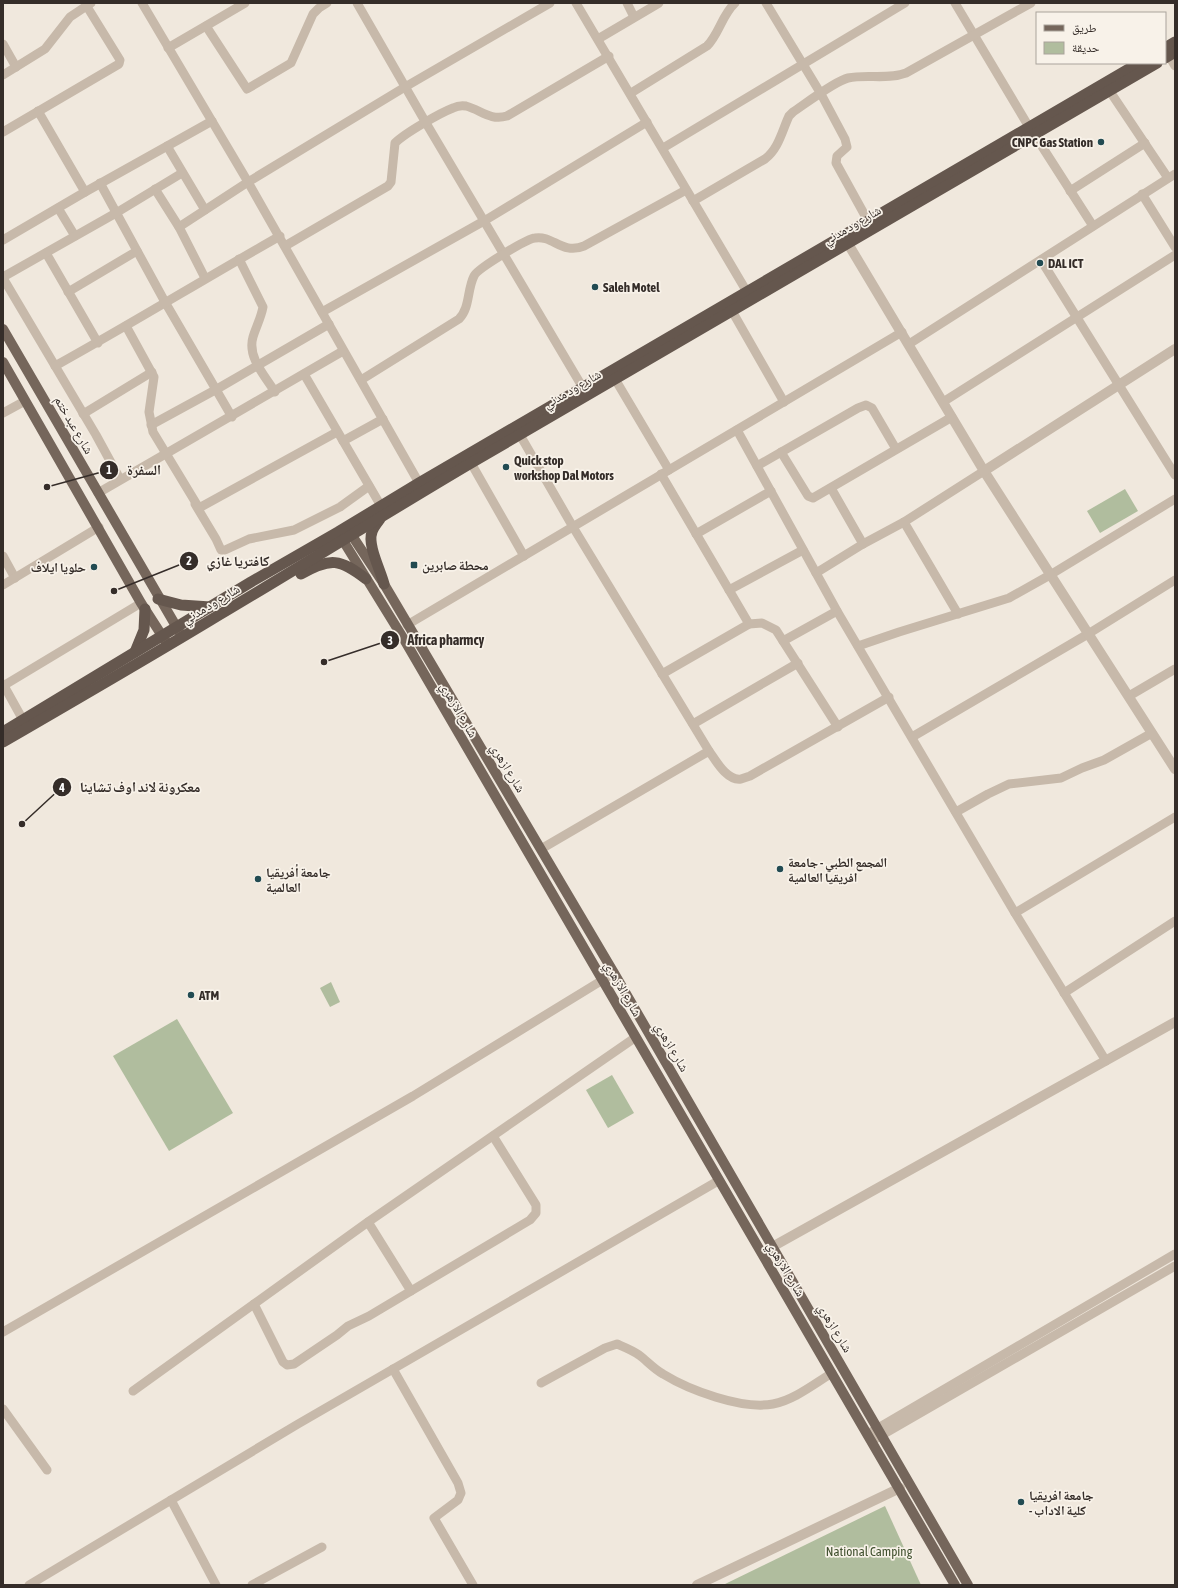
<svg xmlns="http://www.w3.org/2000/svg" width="1178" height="1588" viewBox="0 0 1178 1588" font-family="'Asap Condensed','Noto Naskh Arabic',sans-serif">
  <rect width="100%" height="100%" fill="#f0e8dd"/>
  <!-- green -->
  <g fill="#b0bd9e">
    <path d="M1125,489l13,22 -38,22 -13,-22z"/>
    <path d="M331,982l9,20 -10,5 -10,-19z"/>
    <path d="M177,1019l56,94 -64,38 -56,-95z"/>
    <path d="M612,1075l22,38 -26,15 -22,-38z"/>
    <path d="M885,1506l36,79h-198z"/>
  </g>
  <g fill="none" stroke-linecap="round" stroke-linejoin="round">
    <!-- minor -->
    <g stroke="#c7b9aa" stroke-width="9">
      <path d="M142,3l106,179 171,301"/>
      <path d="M357,3l69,120 157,265"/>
      <path d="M576,3l171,289"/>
      <path d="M627,3l7,14"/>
      <path d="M766,3l55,91 24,45 2,8 -10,9 -1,7 32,58"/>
      <path d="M955,3l74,124"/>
      <path d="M206,26l41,63 44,-26 22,-49 6,-6 8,-5"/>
      <path d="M598,39l61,-36"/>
      <path d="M3,44l13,23"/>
      <path d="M168,48l77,-45"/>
      <path d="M1169,56l6,10"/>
      <path d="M3,75l42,-26 25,-32 21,-14"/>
      <path d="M1109,90l59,88"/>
      <path d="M631,93l76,-47c12,-12 15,-31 28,-43"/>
      <path d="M38,111l47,81"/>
      <path d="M3,132l116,-68 1,-4 -34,-55"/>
      <path d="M1034,134l59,92"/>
      <path d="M167,146l38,64"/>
      <path d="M663,148l242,-145"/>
      <path d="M100,183l65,119 67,115"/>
      <path d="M155,189l24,38 26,51"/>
      <path d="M1070,191l75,-48"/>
      <path d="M1142,194l33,53"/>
      <path d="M693,201l72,-42c14,-11 17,-28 24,-43l4,-4c12,-8 42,-31 55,-34 19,-4 39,2 58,-5l125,-70"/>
      <path d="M58,208l17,28"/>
      <path d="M179,227l69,-45 157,-95 145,-84"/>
      <path d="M3,240l82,-48 127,-71"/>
      <path d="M285,246l103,-60 3,-4 4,-39c10,-10 45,-30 58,-35 4,-2 8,-3 13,-2 15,4 24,15 41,10l102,-60"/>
      <path d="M46,253l52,90"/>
      <path d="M239,259l24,48c-2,11 -7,20 -10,30 -6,20 12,39 22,55"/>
      <path d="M1041,260l134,215"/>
      <path d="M3,277l113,-64 66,-40"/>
      <path d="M3,278l93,157 24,44"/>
      <path d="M68,292l69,-41"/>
      <path d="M732,311l52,91"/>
      <path d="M322,312l162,-91 163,-99"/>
      <path d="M126,326l28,51 -5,35 4,20 46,76 138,-76"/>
      <path d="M909,344l266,-170"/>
      <path d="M55,366c76,-42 149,-87 225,-130"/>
      <path d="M304,374l77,132"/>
      <path d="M615,379l54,91"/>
      <path d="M361,380l98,-61c11,-11 8,-29 15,-43 3,-7 52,-37 61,-38 18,-3 27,17 49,8l102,-56"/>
      <path d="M943,402l232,-147"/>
      <path d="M3,413l22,-12"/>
      <path d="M83,414l69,-42"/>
      <path d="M151,425l66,-36 112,-65"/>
      <path d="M737,430l100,181 178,302 91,148"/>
      <path d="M520,435l53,92 136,224"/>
      <path d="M343,441l40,-22"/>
      <path d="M781,452l27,44 5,2 139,-81"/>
      <path d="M471,463l53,93"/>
      <path d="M757,466l101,-58 8,-3 6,3 24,41"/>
      <path d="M661,474l88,150"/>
      <path d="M831,488l32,56"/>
      <path d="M98,493l245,-142"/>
      <path d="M195,504l21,35 5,11h4l24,-11 45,-9 46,-23 29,-21"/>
      <path d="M904,522l54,92"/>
      <path d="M696,534l75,-43"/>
      <path d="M3,556l12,22"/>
      <path d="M816,573l47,-29 41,-22 80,-51"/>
      <path d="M3,585l96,-58"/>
      <path d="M729,590l74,-40"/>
      <path d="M407,625l495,-293"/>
      <path d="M783,641l54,-30"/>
      <path d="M858,646l41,-14 110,-34 41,-23 125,-76"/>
      <path d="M662,674l87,-50 13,-1 14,7 62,97"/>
      <path d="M3,684l20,36"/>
      <path d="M3,686l138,-83"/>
      <path d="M1129,696l46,-27"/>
      <path d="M693,724l105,-61"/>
      <path d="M912,737l176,-103 87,-54"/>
      <path d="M956,812l32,-18 21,-10 52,-6 21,-10 22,-8 48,-27"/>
      <path d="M541,849l168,-98c7,10 18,30 32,28 3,-1 6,-2 9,-3l139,-79"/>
      <path d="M1015,913l160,-96"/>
      <path d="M1064,993l111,-72"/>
      <path d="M368,1222l43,69"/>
      <path d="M254,1304l29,58 4,3 7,-1 43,-29 11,-9 21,-10 161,-96 6,-7v-8l-43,-69"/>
      <path d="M3,1332l410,-236 201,-123"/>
      <path d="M393,1369l65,114 3,10 -3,7 -24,18 39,67"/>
      <path d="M541,1383l64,-35 12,-4c7,3 15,6 22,11 8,6 15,14 24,19 26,16 79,36 110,30 21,-4 41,-20 59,-31"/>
      <path d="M133,1391l235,-169 268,-185"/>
      <path d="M3,1409l44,61"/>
      <path d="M868,1434l307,-180"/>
      <path d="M875,1439l300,-173"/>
      <path d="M171,1500l45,85"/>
      <path d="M29,1585l269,-161 420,-243"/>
      <path d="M252,1585l70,-38"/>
    </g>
    <!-- tertiary -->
    <g stroke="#c7b9aa" stroke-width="10">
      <path d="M844,237l140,234 191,298"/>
      <path d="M984,471l191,-122"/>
      <path d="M772,1247l403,-225"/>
      <path d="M697,1585l203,-97"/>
    </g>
    <!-- primary -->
    <g stroke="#75665b" stroke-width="10">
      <path d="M3,329l177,304"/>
      <path d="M3,362l138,241 27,42"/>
      <path d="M347,528l37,56 230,389 354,612"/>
      <path d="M339,534l66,107 550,944"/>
    </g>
    <!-- trunk -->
    <g stroke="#65574e" stroke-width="11">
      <path d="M1165,48l10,-6"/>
      <path d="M1165,58l10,-6"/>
      <path d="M380,519c-3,4 -7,9 -8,13 -5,13 9,39 12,52"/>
      <path d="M301,574c30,-17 39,-15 65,5"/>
      <path d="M158,599l23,6 29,2"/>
      <path d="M135,652l9,-22 1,-21"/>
      <path d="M3,732l248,-150 87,-50 81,-49 720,-420"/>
      <path d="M3,742c69,-40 138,-80 206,-121 88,-52 174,-106 262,-158l686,-400"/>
    </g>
  </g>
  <!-- markers -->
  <g fill="#224b52" stroke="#f8f2e9" stroke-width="1.5">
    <circle cx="1101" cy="142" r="4"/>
    <circle cx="1040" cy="263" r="4"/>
    <circle cx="595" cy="287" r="4"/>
    <circle cx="506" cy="467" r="4"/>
    <rect x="410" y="561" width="8" height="8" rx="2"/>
    <circle cx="94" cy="567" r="4"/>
    <circle cx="780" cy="869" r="4"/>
    <circle cx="258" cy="879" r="4"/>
    <circle cx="191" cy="995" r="4"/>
    <circle cx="1021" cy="1502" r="4"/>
  </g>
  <g text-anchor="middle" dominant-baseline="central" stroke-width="3.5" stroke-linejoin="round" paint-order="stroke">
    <!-- poi labels -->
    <g font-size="13" font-weight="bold" fill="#352d29" stroke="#f8f2e9" text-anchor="start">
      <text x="1093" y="142" text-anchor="end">CNPC Gas Station</text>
      <text x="1048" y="263">DAL ICT</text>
      <text x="603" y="287">Saleh Motel</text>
      <text x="514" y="460">Quick stop<tspan x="514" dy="15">workshop Dal Motors</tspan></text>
      <text x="422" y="565">محطة صابرين</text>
      <text x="86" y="567" text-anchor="end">حلويا ايلاف</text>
      <text x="788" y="862">المجمع الطبي - جامعة<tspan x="788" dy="15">افريقيا العالمية</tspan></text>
      <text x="266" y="872">جامعة أفريقيا<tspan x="266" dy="15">العالمية</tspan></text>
      <text x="199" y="995">ATM</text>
      <text x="1029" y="1495">جامعة افريقيا<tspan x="1029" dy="15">- كلية الاداب</tspan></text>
    </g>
    <!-- street labels -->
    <g font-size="13" fill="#352d29" stroke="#f8f2e9">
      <text transform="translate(852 225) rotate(-30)">شارع ود مدني</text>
      <text transform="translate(572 389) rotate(-30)">شارع ود مدني</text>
      <text transform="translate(74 425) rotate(60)">شارع عبد ختم</text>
      <text transform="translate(211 604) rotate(-31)">شارع ود مدني</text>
      <text transform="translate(459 710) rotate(60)">شارع الازهري</text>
      <text transform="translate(508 768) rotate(59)">شارع ازهري</text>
      <text transform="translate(623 989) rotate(60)">شارع الازهري</text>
      <text transform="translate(672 1047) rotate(60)">شارع ازهري</text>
      <text transform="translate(786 1269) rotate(59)">شارع الازهري</text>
      <text transform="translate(835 1328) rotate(59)">شارع ازهري</text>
    </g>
    <!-- park labels -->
    <g font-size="13" fill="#41512f" stroke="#f8f2e9">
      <text x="869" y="1551">National Camping</text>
    </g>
  </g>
  <!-- callouts -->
  <path fill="none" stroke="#352d29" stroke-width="1.5" d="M47 487L109 470M114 591L189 561M324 662L390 640M22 824L62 787"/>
  <g fill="#352d29" stroke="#f8f2e9" stroke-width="1.5">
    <circle cx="47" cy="487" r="4"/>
    <circle cx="114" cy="591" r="4"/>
    <circle cx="324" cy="662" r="4"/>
    <circle cx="22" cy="824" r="4"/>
    <circle cx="109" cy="470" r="10"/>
    <circle cx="189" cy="561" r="10"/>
    <circle cx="390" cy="640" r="10"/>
    <circle cx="62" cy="787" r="10"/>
  </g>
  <g font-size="12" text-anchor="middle" font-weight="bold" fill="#fff">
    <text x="109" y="474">1</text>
    <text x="189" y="565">2</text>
    <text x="390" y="645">3</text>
    <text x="62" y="792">4</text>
  </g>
  <g font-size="14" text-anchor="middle" font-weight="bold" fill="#352d29" stroke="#f8f2e9" stroke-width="3.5" stroke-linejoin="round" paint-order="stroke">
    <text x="144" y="475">السفرة</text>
    <text x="238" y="566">كافتريا غازي</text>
    <text x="446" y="645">Africa pharmcy</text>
    <text x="140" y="792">معكرونة لاند اوف تشاينا</text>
  </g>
  <!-- border -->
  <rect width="1178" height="1588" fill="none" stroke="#352d29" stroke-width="8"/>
  <!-- legend -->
  <rect x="1036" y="12" width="130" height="52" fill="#f8f2e9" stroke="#aaa39c"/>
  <rect x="1044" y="25" width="20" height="6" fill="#75665b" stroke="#aaa39c"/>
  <text x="1072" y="32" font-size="12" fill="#352d29">طريق</text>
  <rect x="1044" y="42" width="20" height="12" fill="#b0bd9e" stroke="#aaa39c"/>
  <text x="1072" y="52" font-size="12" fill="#352d29">حديقة</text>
</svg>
